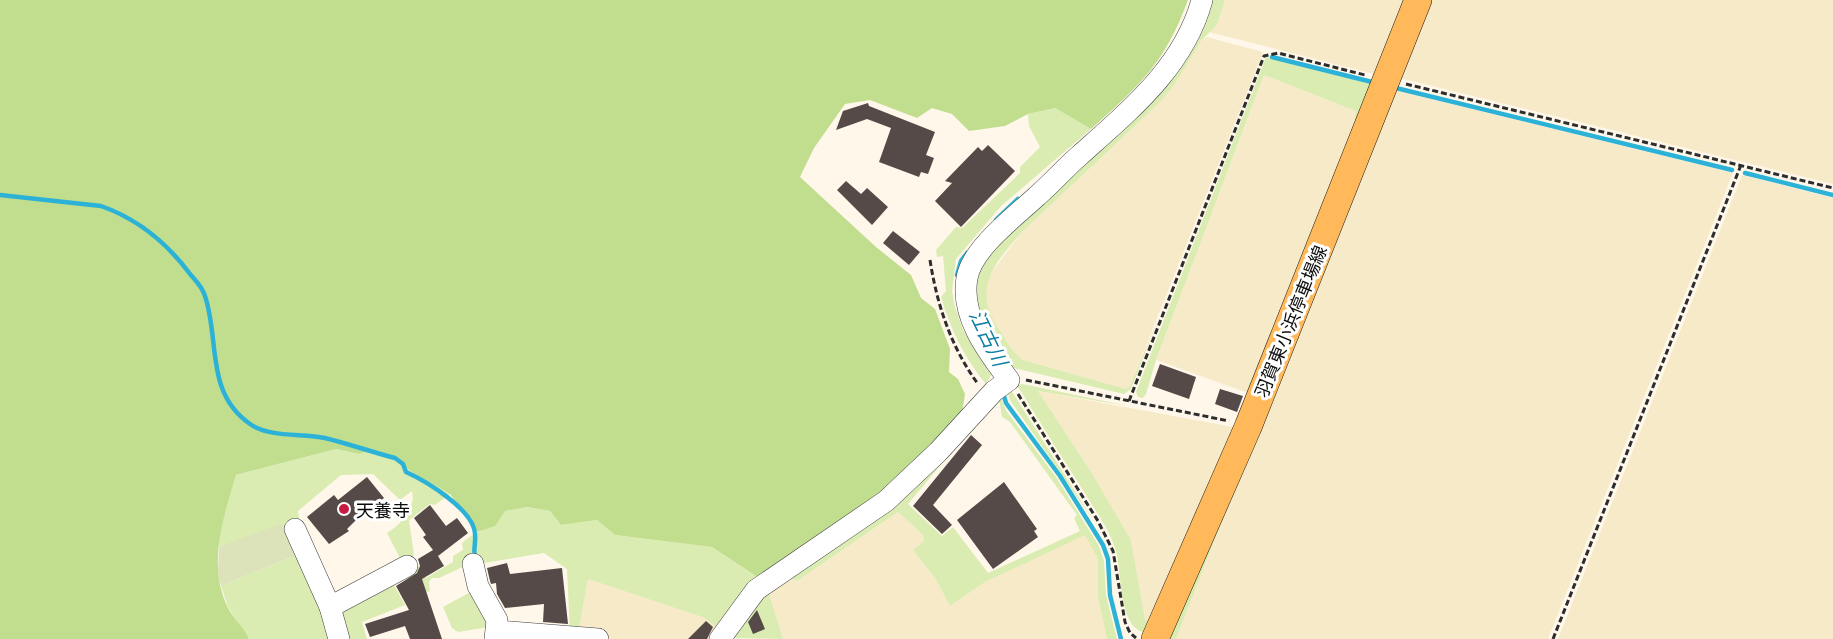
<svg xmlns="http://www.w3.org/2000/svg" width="1833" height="639" viewBox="0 0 1833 639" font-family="Literata,'Noto Sans JP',serif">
  <rect width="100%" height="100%" fill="#fff7ea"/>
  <!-- farmland -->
  <g fill="#f7eac8">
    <path d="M1225,0h185l-36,74 -165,-42 8,-7z"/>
    <path d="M1426,0h407v184l-438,-107z"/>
    <path d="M1207,37l56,15 -133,334 -4,3 -103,-29 -7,-5 -25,-35 -6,-20 1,-18 5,-9 31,-41 135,-127 44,-64z"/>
    <path d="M1264,75l92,36 -2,14 -106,268 -92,-33z"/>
    <path d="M1390,89l343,84 -185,466h-372z"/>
    <path d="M1742,175l91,23v441h-275z"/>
    <path d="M1038,391l195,36 -79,191 -4,4 -5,-1 -14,-81 -38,-65z"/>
    <path d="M898,512l25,23 1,6 -11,9 22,28 15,28 35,-24 100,-48 13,25v38l9,42h-324l-14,-45 22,-15 6,2z"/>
    <path d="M588,579l117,39 18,14 -8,7h-104l-33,-5z"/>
  </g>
  <!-- green -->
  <g fill="#daecb1">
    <path d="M1205,0h20l-8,25 -16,16 -27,44 -17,20 -135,127c-29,33 -51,57 -22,99 7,11 13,22 23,29l103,29 4,-3 29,-69 -28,72 -7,5 -119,-28 -30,-49 2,-54 163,-157z"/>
    <path d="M1266,57l109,28 -21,40 2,-14 -92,-36 -108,285 -10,34 -3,4 -5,-1 -2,-5z"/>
    <path d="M1055,108l36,21 -90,77 -45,53 -4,32 3,16 8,23 28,45 -5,9c-22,-26 -35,-54 -45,-87l5,-6 -3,-35 -6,1 -1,-7 20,-23 6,1 58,-55v-6l20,-20 -11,-21 -1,-12z"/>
    <path d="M1023,384l105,22 -90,-15 55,84 38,65 14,80 5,2 4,-4 79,-191 5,4v6l-86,195c-34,7 -30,-61 -36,-81 -7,-23 -23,-44 -35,-64 -22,-34 -43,-68 -64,-102z"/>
    <path d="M1011,390l84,133 -85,-123 -3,-9z"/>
    <path d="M998,393l9,19 49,65 43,69 5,15 2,34 11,44h-10l-9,-42v-38l-13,-24 -100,47 -35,24 -15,-28 -22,-28 11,-9 -1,-6 -25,-23 -101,69 -6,-2 -22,15 14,45 -53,-1 23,-38 212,-164 -57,68 34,32 11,-9 35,46 92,-42 -6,-13 3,-3 -67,-93 -8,-5z"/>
    <path d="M1260,423l-84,216h-16z"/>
    <path d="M336,449l23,5 15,-4 22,6 14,15 40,23 -15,11 -5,-1 -21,16 5,35 -12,7 -15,-29c14,-9 29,-24 25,-42l-12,9 -27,-26 -32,1 -43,36 2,13 -81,23v-19l17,-53z"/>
    <path d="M526,507l24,4 11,14 36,-5 18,15 97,12 50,33 -39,52 -18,-14 -117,-39 -10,55 -8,-1 -3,-64 -23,-16 -66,11 -7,-1 -32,15h-7l-3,4 1,9 -15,5 -11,-22 12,-12 10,16 27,-16v-6l10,-6 -1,-7c17,-15 29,-12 43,-32z"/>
    <path d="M301,553l31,86h-83l-21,-32 -7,-21z"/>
    <path d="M391,580l14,25 -43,17 5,17h-23l-5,-33z"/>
    <path d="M476,589l19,37 -37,6 -6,-4 -9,-21z"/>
  </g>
  <!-- forest -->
  <path fill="#c1de8f" d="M0,0h1188c-23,63 -48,85 -97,129l-36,-21 -27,6 -23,12 -36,5 -17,-17 -20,-6 -15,10 -47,-18 -25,4 -31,44 -14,29 76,70 35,28 10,23 14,11 15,40 -1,23 9,7 7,15 -3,19 -55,61 -145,106 -50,-33 -97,-12 -18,-15 -36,5 -11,-14 -23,-4 -22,4 -10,15 -18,6 -27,-38 -40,-23 -14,-15 -22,-6 -15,4 -23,-5 -100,26c-13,43 -29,90 -8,133 6,11 16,19 21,31h-249z"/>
  <!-- cemetery -->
  <path fill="#dce2ba" d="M280,524l10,5 11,24 -80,33 -3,-12 1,-27z"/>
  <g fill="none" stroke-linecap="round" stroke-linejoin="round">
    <!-- stream -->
    <g stroke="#2cb2d7" stroke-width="4.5">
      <path d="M1272,57l100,25"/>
      <path d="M1396,88l336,82"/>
      <path d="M1745,173l88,22"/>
      <path d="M0,195l101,11c37,13 66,37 89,68 6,7 12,12 15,22 15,45 0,97 45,128 20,14 52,9 75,14 24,6 47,14 70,20l8,6 3,8c20,9 68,38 69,62 1,8 -2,16 0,24"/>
      <path d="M996,220l22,-21"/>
      <path d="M957,275l4,-14 6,-8"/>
      <path d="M1003,393l3,10 54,73 43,69 5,14 2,36 11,44"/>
    </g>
  </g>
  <!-- building -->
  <g fill="#554a47">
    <path d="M868,103l1,3 66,26 -9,23 8,3 -6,16 -7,-2 -2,5 -40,-15 12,-34 -24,-9 -31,11 7,-19z"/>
    <path d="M988,145l27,26 -54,56 -26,-26 17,-18 -7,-2 33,-34 4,4z"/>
    <path d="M846,181l15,13 6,-6 21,19 -16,18 -35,-35z"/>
    <path d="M893,231l27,21 -11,13 -26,-22z"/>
    <path d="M1160,364l36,13 -7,22 -37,-13z"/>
    <path d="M1220,389l23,7 -6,16 -22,-8z"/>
    <path d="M971,435l11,10 -49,60 19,20 -10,9 -29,-28z"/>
    <path d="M367,477l17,21 -30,24 -7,7 2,2 -20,13 -22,-27 27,-22 4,5z"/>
    <path d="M1004,482l33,47 -3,2 4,6 -45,32 -36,-49z"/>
    <path d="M430,505l16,21 11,-8 11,15 -30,23 6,10 -22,13 20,60h-32l-5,-13 -35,11 -5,-13 44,-14 -13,-24 21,-13 3,-7 -2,-7 15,-9 -10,-13 3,-2 -12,-17z"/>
    <path d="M507,563l3,11 52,-6 6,56 -25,-2 1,-18 -39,4 -8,-14 -1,-11 -5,1 -1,-3 -3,-13z"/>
    <path d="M757,610l8,19 -12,5 -5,-12z"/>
    <path d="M706,621l7,6 -6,12h-19z"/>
  </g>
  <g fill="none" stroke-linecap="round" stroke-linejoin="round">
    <!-- minor casing -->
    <g stroke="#3e3e3e" stroke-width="22">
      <g id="minor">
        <path d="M295,529l35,78 9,32"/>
        <path d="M473,564l5,22 19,34 -2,19"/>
        <path d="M330,607l77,-41"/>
        <path d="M497,631l101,8"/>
        <path d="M720,639l36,-49 130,-89 52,-49 56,-61 15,-11c-21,-28 -49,-64 -42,-102 5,-30 49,-62 70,-82 15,-13 28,-28 43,-41 49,-44 104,-88 122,-155"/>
      </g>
    </g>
    <!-- major casing -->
    <g stroke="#1c1c1c" stroke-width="28">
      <path id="major" d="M1155,639l93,-212 170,-427"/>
    </g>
    <!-- path -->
    <g stroke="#2d2d2d" stroke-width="3" stroke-dasharray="6 3" stroke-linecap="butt">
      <path d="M1406,84l427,104"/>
      <path d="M930,260c7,45 21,87 48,124"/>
      <path d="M1026,380l203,41"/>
      <path d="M1018,394l80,127 15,30 12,71 5,11 6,5"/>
      <path d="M1129,401l135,-345 14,-3 87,22"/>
      <path d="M1553,639l188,-474"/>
    </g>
    <!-- minor -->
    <use href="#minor" stroke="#fff" stroke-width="21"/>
    <!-- major -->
    <use href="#major" stroke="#ffb95a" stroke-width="27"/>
  </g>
  <!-- markers -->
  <circle fill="#c51a41" stroke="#fff" stroke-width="2" cx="344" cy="509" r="6"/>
  <g text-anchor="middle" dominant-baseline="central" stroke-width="6" stroke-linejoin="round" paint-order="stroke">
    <!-- street labels -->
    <g font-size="18" fill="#0b0b0b" stroke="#fff">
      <text transform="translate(1290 321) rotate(-68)">羽賀東小浜停車場線</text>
    </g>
    <!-- poi labels -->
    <g font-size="18" fill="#0b0b0b" stroke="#fff" text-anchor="start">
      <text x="356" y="509">天養寺</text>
    </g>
    <!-- water labels -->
    <g font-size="20" font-style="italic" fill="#0d7ea5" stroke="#fff">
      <text transform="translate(990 337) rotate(64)">江古川</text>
    </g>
  </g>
</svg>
